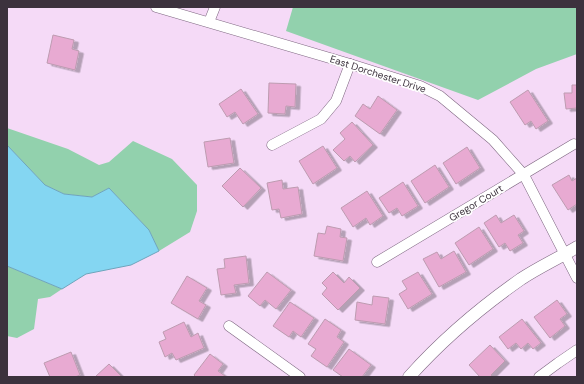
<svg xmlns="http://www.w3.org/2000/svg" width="584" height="384" viewBox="0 0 584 384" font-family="'DM Sans',sans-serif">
  <defs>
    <filter id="shadow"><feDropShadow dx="4.5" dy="2.5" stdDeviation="0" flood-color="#0004"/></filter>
  </defs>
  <rect width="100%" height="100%" fill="#f5daf7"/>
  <!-- green -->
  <g fill="#92d1ad">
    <path d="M293,7h284v47l-41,15 -58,31 -192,-69z"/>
    <path d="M7,128l61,21 31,16 10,-3 24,-21 39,18 25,26v26l-7,21 -31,19 -10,-21 -40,-42 -17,9 -28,-3 -19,-9 -38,-40z"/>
    <path d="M7,266l55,23 -12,8 -12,2 -4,30 -17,9 -10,-2z"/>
  </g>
  <!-- water -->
  <path fill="#84d6f2" stroke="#6ea5bc" d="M7,145l38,40 19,9 28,3 17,-9 40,42 10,21 -28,14 -45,9 -24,15 -55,-23z"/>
  <!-- building -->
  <g fill="#e8aad2" stroke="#bd9bb0" filter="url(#shadow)">
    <path d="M53,35l21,5 -2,9 7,2 -4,19 -28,-7z"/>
    <path d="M269,83l27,1 -1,23 -9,-1 -1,8 -17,-1z"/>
    <path d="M572,85h5v23l-11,1 -2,-16h8z"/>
    <path d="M241,89l17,25 -15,10 -8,-12 -8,5 -8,-13z"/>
    <path d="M528,90l20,31 -12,8 -5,-8 -6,4 -15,-23z"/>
    <path d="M378,96l19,14 -17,24 -25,-18 8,-12 7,5z"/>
    <path d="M352,122l21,23 -18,17 -5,-6 -6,5 -11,-11 12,-11 -5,-6z"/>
    <path d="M230,138l4,25 -26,4 -4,-25z"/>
    <path d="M323,146l14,22 -24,16 -14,-23z"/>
    <path d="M467,147l13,21 -24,16 -13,-21z"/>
    <path d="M435,165l14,22 -24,16 -14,-22z"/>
    <path d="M240,168l21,20 -18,19 -21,-21z"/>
    <path d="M569,175l3,6 5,-3v26l-9,6 -16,-25z"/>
    <path d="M282,180l1,9 15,-2 4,27 -21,4 -2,-9 -7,1 -5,-27z"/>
    <path d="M403,182l15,24 -16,10 -5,-8 -8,5 -10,-15z"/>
    <path d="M367,191l16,25 -13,9 -4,-7 -13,9 -12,-19z"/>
    <path d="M496,215l5,8 13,-8 10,16 -6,4 5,8 -13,8 -5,-8 -6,4 -15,-24z"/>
    <path d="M327,226l14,3 -1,8 7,1 -4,23 -29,-5 4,-23 7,1z"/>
    <path d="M479,227l14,22 -24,16 -14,-22z"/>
    <path d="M454,251l12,21 -27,15 -16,-28 14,-7 4,7z"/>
    <path d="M246,256l3,27 -15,2 2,8 -15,2 -4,-26 8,-1 -1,-9z"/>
    <path d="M267,272l24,18 -15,19 -11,-9 -5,6 -12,-10z"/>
    <path d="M333,272l11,11 5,-6 11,11 -22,22 -16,-16 5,-6 -5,-5z"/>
    <path d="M418,272l14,22 -24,15 -9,-15 8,-5 -5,-8z"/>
    <path d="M187,276l20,12 -8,13 7,4 -8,14 -27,-16z"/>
    <path d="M373,296l16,2 -4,26 -30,-4 2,-18 15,3z"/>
    <path d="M557,300l10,14 -7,5 5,7 -15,12 -16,-21z"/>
    <path d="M290,302l24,16 -13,19 -8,-6 -4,6 -16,-11z"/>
    <path d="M325,319l16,11 -4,7 7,5 -17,25 -16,-11 5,-7 -8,-5z"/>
    <path d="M522,319l19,24 -8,6 -5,-6 -7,6 -5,-6 -8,6 -9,-12z"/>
    <path d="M184,322l7,15 7,-4 6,15 -28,12 -4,-7 -7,4 -6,-15 7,-3 -3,-7z"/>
    <path d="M490,345l15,16 -14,14 2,2h-13l-11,-12z"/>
    <path d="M349,349l22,16 -9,12h-19l-10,-7z"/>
    <path d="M71,352l9,23 -5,2h-25l-6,-14z"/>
    <path d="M210,354l13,10 -5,7 7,5 -1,1h-28l-2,-2z"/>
    <path d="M109,364l13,13h-27z"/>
  </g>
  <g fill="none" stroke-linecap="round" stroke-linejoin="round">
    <!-- minor casing -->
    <g stroke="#7e6781" stroke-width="11">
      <g id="minor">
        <path d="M156,7l194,57 70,22 20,10 53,44 31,35 53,103"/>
        <path d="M209,22l6,-15"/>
        <path d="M272,145l49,-26 15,-18 14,-37"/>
        <path d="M377,262l197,-118"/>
        <path d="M229,326l71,51"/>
        <path d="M539,377l19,-14 19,-13"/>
      </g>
    </g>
    <!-- tertiary casing -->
    <g stroke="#7e6781" stroke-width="13">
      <path id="tertiary" d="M409,377c33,-37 72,-70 112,-98 18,-12 38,-21 56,-32"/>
    </g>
    <!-- minor -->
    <use href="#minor" stroke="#fff" stroke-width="10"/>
    <!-- tertiary -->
    <use href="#tertiary" stroke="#fff" stroke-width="12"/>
  </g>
  <g text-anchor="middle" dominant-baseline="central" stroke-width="3.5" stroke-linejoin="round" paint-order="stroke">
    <!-- street labels -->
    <g font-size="10" fill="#3c323d" stroke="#fff">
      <text transform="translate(378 74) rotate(18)">East Dorchester Drive</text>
      <text transform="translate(476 203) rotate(-31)">Gregor Court</text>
    </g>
  </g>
  <!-- border -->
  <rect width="584" height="384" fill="none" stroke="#3c323d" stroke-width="16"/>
</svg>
